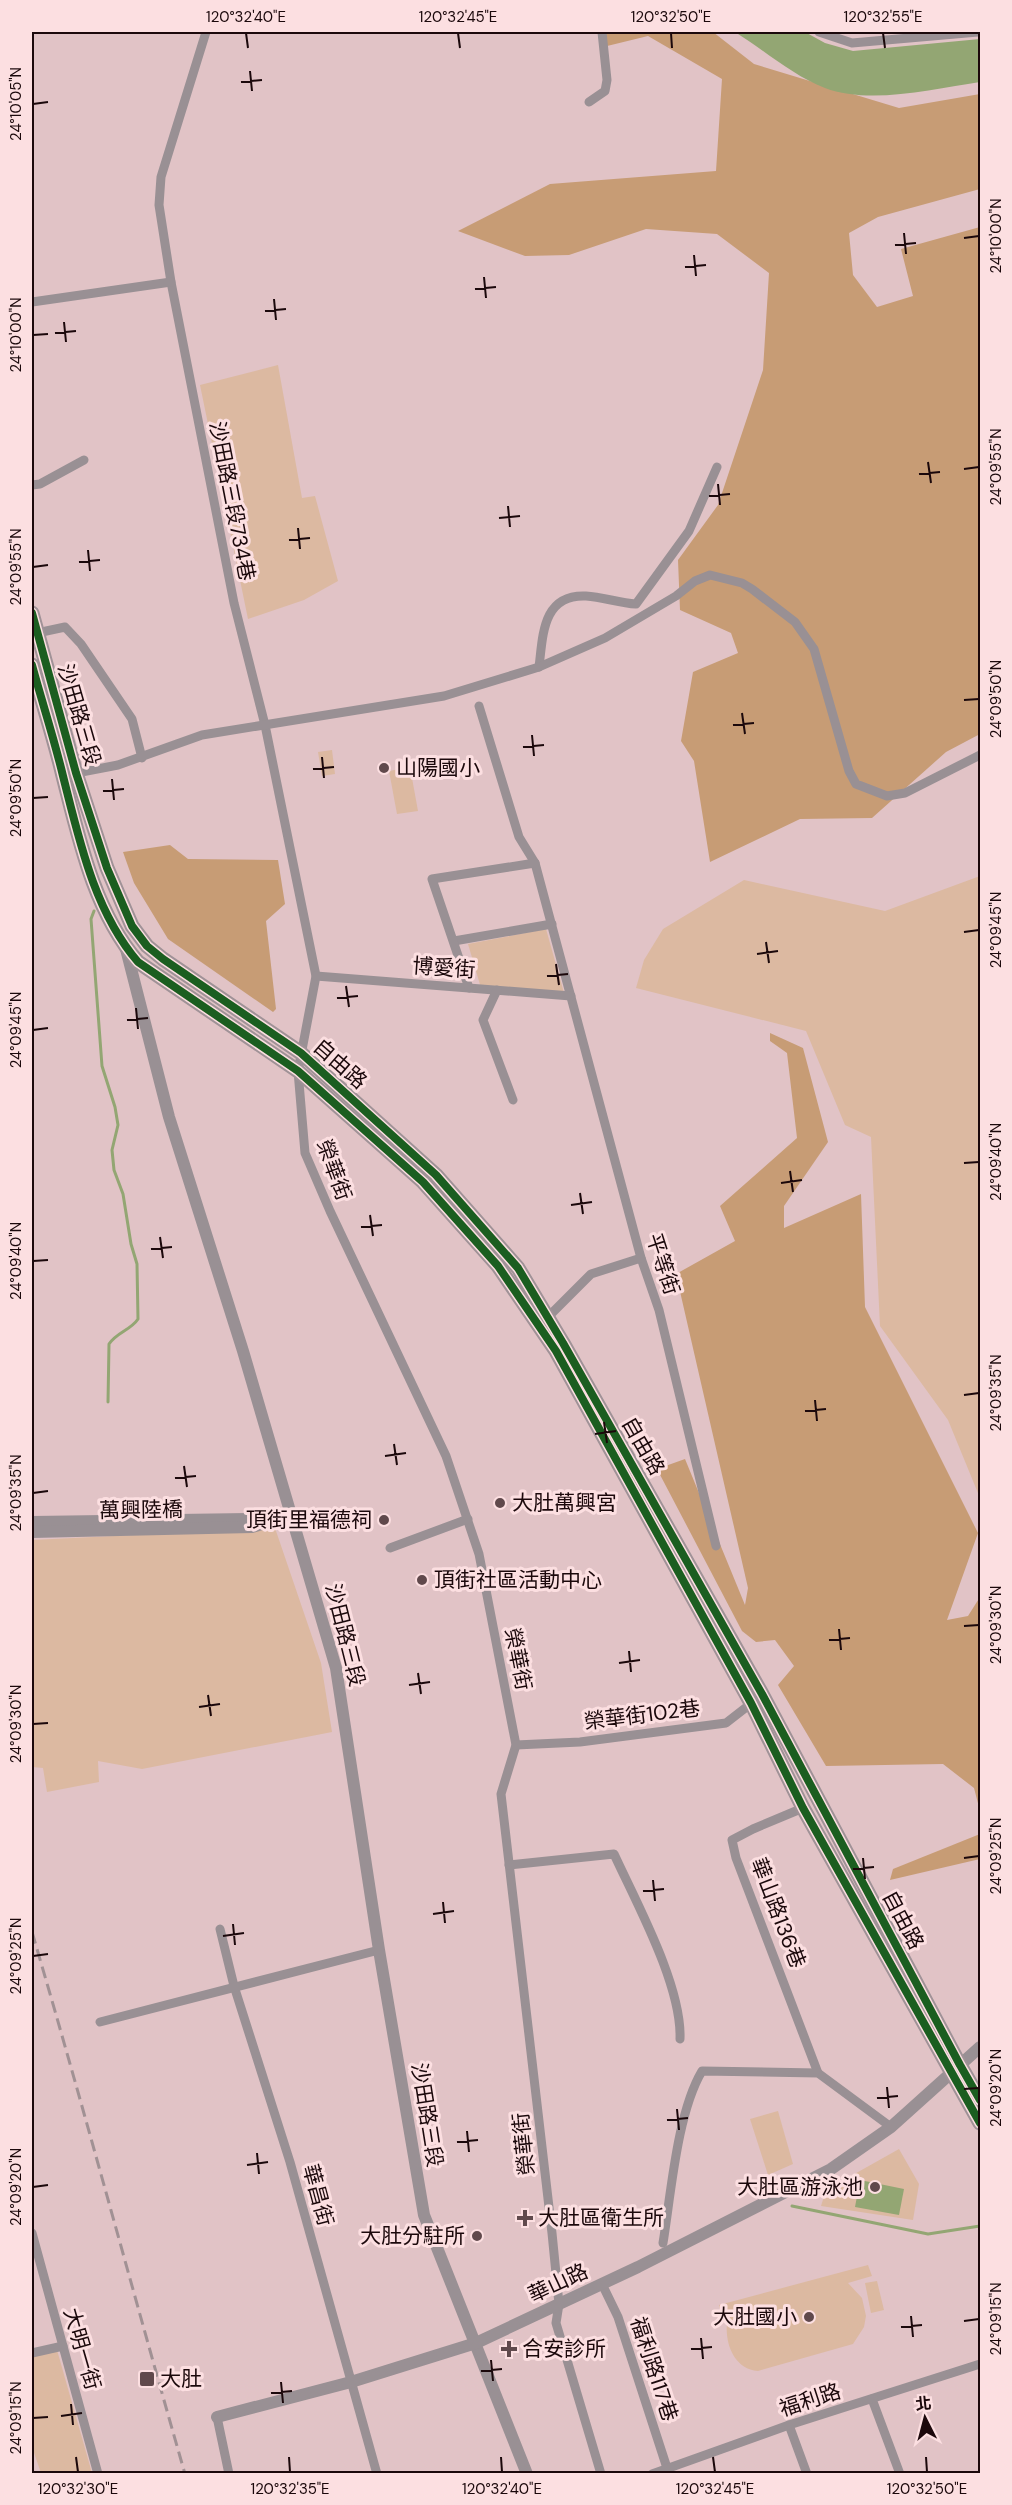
<svg xmlns="http://www.w3.org/2000/svg" width="1012" height="2505" viewBox="0 0 1012 2505" font-family="'DM Sans','Noto Sans TC',sans-serif">
  <rect width="100%" height="100%" fill="#e1c3c6"/>
  <!-- green -->
  <g fill="#dcb9a1">
    <path d="M278,365l24,133 13,-2 23,85 -34,19 -56,19 -48,-234z"/>
    <path d="M332,750l3,24 -13,2 -4,-24z"/>
    <path d="M410,767l8,44 -21,3 -8,-43z"/>
    <path d="M980,876v622l-32,-78 -68,-94 -9,-189 -26,-12 -39,-94 -170,-43 8,-28 19,-31 81,-49 141,31z"/>
    <path d="M546,929l18,64 -83,-5 -13,-44z"/>
    <path d="M275,1528l46,135 11,69 -190,37 -44,-8 1,21 -52,10 -4,-24 -11,-1v-227z"/>
    <path d="M778,2111l15,53 -25,11 -18,-56z"/>
    <path d="M899,2149l20,35 -6,36 -92,-14 5,-16z"/>
    <path d="M868,2265l4,11 -24,7 14,15 4,18 -2,11 -11,17 -95,27c-26,-2 -35,-32 -30,-55l-6,2 -3,-13z"/>
    <path d="M877,2281l7,29 -13,3 -6,-30z"/>
    <path d="M57,2350l35,123h-51l-9,-26v-91z"/>
  </g>
  <!-- forest -->
  <g fill="#c79c75">
    <path d="M597,32h116l41,32 145,44 81,-14v95l-102,28 -29,16 4,42 24,32 36,-11 -12,-47 79,-22v507l-34,18 -74,66 -72,1 -90,43 -16,-101 -13,-20 12,-69 45,-19 -7,-20 -51,-23 -2,-50 40,-55 45,-135 6,-97 -52,-39 -71,-5 -77,26 -44,1 -67,-25 92,-47 166,-13 6,-92 -74,-43 -45,11z"/>
    <path d="M170,845l18,14 90,1 7,44 -19,17 10,88 -3,3 -105,-73 -34,-56 -11,-31z"/>
    <path d="M770,1033l33,15 25,94 -44,64v22l77,-34 4,113 113,226 -31,87 21,-4 12,-19v214l-6,-23 -31,-24 -117,2 -48,-81 16,-19 -19,-26 -19,2 -14,-11 -85,-162 28,-10 60,146 3,-17 -72,-314 59,-33 -15,-35 77,-68 -10,-85 -17,-12z"/>
    <path d="M980,1834v25l-90,21 3,-11z"/>
  </g>
  <!-- water -->
  <g fill="#93a673">
    <path d="M735,32h70l20,11 28,8 127,-12v43c-46,7 -111,23 -155,6 -32,-12 -61,-38 -90,-56z"/>
    <path d="M860,2180l44,9 -5,26 -44,-8z"/>
  </g>
  <g fill="none" stroke-linecap="round" stroke-linejoin="round">
    <!-- stream -->
    <g stroke="#93a673" stroke-width="3">
      <path d="M94,911l-3,8 11,147 13,41 3,18 -6,25 2,20 9,24 8,50 6,20 1,55c-7,11 -21,13 -29,25l-1,58"/>
      <path d="M792,2206l136,28 52,-8"/>
    </g>
    <!-- minor -->
    <g stroke="#999094" stroke-width="9">
      <path d="M206,32l-45,145 -2,28 12,77 63,321 31,122 51,251 -18,95 7,82 25,58 116,245 33,98 37,191 -15,49 51,439 7,71 -3,19 45,151"/>
      <path d="M819,32l33,11 126,-11"/>
      <path d="M589,102l16,-11 2,-11 -5,-48"/>
      <path d="M32,302l139,-20"/>
      <path d="M32,485l8,-1 44,-24"/>
      <path d="M37,633l28,-6 16,17 51,75 10,39"/>
      <path d="M539,667c4,-31 3,-73 47,-71 17,1 33,7 50,8l53,-73 28,-64"/>
      <path d="M479,706l40,131 16,26 106,395 18,52 57,236"/>
      <path d="M71,774l47,-9 84,-30 242,-39 95,-29 66,-29 71,-42 19,-15 15,-6 32,8 10,6 43,33 19,27 35,122 7,13 31,12 18,-3 75,-38"/>
      <path d="M454,941l98,-17"/>
      <path d="M316,976l255,20"/>
      <path d="M469,988l-37,-109 103,-16"/>
      <path d="M497,990l-14,30 30,80"/>
      <path d="M548,1317l43,-43 50,-16"/>
      <path d="M390,1548l78,-29"/>
      <path d="M516,1745l64,-3 146,-19 27,-21"/>
      <path d="M803,1808l-50,21 -21,11 4,18 82,215"/>
      <path d="M509,1865l105,-11c23,50 68,132 66,185"/>
      <path d="M220,1929l14,57 56,176 87,312"/>
      <path d="M100,2022l279,-72"/>
      <path d="M32,2233l66,241"/>
      <path d="M663,2243c8,-49 14,-130 39,-172l116,2 73,54"/>
      <path d="M602,2284l16,33 49,151"/>
      <path d="M32,2353l31,-7"/>
      <path d="M872,2399l28,75"/>
      <path d="M217,2417l12,57"/>
      <path d="M789,2425l18,49"/>
      <path d="M652,2474l137,-49 191,-61"/>
    </g>
    <!-- tertiary -->
    <g stroke="#999094" stroke-width="12">
      <path d="M126,949l43,168 74,234 93,317 43,282 45,265 103,259"/>
      <path d="M32,1522l217,-3"/>
      <path d="M32,1532l220,-5 39,-12"/>
      <path d="M217,2417l134,-35 125,-39 162,-76 193,-98 60,-42 89,-80"/>
    </g>
    <!-- primary -->
    <g stroke="#a09297" stroke-width="15">
      <path d="M32,613l44,160 31,95 25,58 15,20 16,13 138,94 135,122 82,93 45,75 199,351 198,371 20,35"/>
      <path d="M32,665c10,37 22,73 31,111 16,63 31,135 75,186l160,109 125,111 75,84 58,85 195,352 52,105 177,315"/>
    </g>
    <!-- rail -->
    <path stroke="#a19194" stroke-width="3" stroke-dasharray="12 6" stroke-linecap="butt" d="M32,1932c53,180 101,361 153,542"/>
    <!-- cycleway casing -->
    <g stroke="#fcdfe1" stroke-width="11">
      <g id="cycleway">
        <path d="M32,613l44,160 31,95 25,58 15,20 16,13 138,94 135,122 82,93 45,75 199,351 198,371 20,35"/>
        <path d="M32,665c10,37 22,73 31,111 16,63 31,135 75,186l160,109 125,111 75,84 58,85 195,352 52,105 177,315"/>
      </g>
    </g>
    <!-- cycleway -->
    <use href="#cycleway" stroke="#1b5e20" stroke-width="8"/>
  </g>
  <!-- ticks -->
  <path fill="none" stroke="#1b080b" stroke-width="2" d="M246,33l2,15M458,33l2,15M671,33l1,15M883,33l2,15M250,71l2,20M241,82l21,-2M33,104l15,-2M904,233l2,21M964,238l15,-2M895,245l21,-2M694,255l2,21M685,267l21,-2M484,277l2,21M475,289l21,-2M274,299l2,21M265,311l21,-2M64,322l2,20M55,333l21,-2M33,335l15,-1M928,462l3,21M964,469l15,-2M919,474l21,-2M718,484l2,21M709,496l21,-2M508,506l2,21M499,518l21,-2M298,528l2,21M289,540l21,-2M88,550l2,21M79,562l21,-2M33,567l15,-2M964,700l15,-1M742,713l3,21M733,725l21,-2M532,735l2,21M523,747l21,-2M322,757l2,21M313,769l21,-2M112,779l2,21M103,791l21,-2M33,798l15,-1M964,932l15,-2M766,942l3,21M757,954l21,-3M556,964l3,21M547,976l21,-2M346,986l3,21M337,998l21,-2M136,1008l2,21M127,1020l21,-2M33,1030l15,-2M964,1163l15,-1M790,1171l3,21M781,1183l21,-3M580,1193l3,21M571,1205l21,-3M370,1215l3,21M361,1227l21,-2M160,1237l3,21M151,1249l21,-2M33,1261l15,-1M964,1395l15,-2M815,1400l2,21M805,1411l21,-2M604,1422l3,21M595,1434l21,-3M394,1444l3,21M385,1456l21,-3M184,1466l3,21M175,1478l21,-2M33,1493l15,-2M964,1626l15,-1M839,1629l2,21M829,1640l21,-2M629,1651l2,21M619,1663l21,-3M418,1673l3,21M409,1685l21,-3M208,1695l3,21M199,1707l21,-3M33,1724l15,-1M863,1858l2,21M964,1858l15,-2M853,1869l21,-2M653,1880l2,21M643,1891l21,-2M443,1902l2,21M433,1914l21,-3M233,1924l2,21M223,1936l21,-3M33,1956l15,-2M887,2087l2,21M964,2089l15,-1M877,2098l21,-2M677,2109l2,21M667,2120l21,-2M467,2131l2,21M457,2142l21,-2M257,2153l2,21M247,2165l21,-3M33,2187l15,-2M911,2316l2,21M964,2321l15,-2M901,2327l21,-2M701,2338l2,21M691,2349l21,-2M491,2360l2,21M481,2371l21,-2M281,2382l2,21M271,2393l21,-2M71,2404l2,21M61,2416l21,-3M33,2418l15,-1M76,2457l2,15M289,2457l1,15M501,2457l1,15M713,2457l2,15M926,2457l1,15"/>
  <!-- markers -->
  <g fill="#60494c" stroke="#fcdfe1" stroke-width="2">
    <circle cx="384" cy="768" r="6"/>
    <circle cx="500" cy="1503" r="6"/>
    <circle cx="384" cy="1520" r="6"/>
    <circle cx="422" cy="1580" r="6"/>
    <circle cx="875" cy="2187" r="6"/>
    <path d="M522 2209h6v6h6v6h-6v6h-6v-6h-6v-6h6z"/>
    <circle cx="477" cy="2236" r="6"/>
    <circle cx="809" cy="2317" r="6"/>
    <path d="M506 2340h6v6h6v6h-6v6h-6v-6h-6v-6h6z"/>
    <rect x="139" y="2371" width="16" height="16" rx="3"/>
  </g>
  <g text-anchor="middle" dominant-baseline="central" stroke-width="6" stroke-linejoin="round" paint-order="stroke">
    <!-- street labels -->
    <g font-size="21" fill="#1b080b" stroke="#fcdfe1">
      <text transform="translate(232 501) rotate(79)">沙田路三段734巷</text>
      <text transform="translate(79 715) rotate(74)">沙田路三段</text>
      <text transform="translate(444 968) rotate(4)">博愛街</text>
      <text transform="translate(340 1064) rotate(41)">自由路</text>
      <text transform="translate(334 1170) rotate(70)">榮華街</text>
      <text transform="translate(663 1264) rotate(72)">平等街</text>
      <text transform="translate(643 1446) rotate(60)">自由路</text>
      <text transform="translate(141 1510) rotate(-1)">萬興陸橋</text>
      <text transform="translate(345 1635) rotate(76)">沙田路三段</text>
      <text transform="translate(518 1659) rotate(79)">榮華街</text>
      <text transform="translate(642 1715) rotate(-7)">榮華街102巷</text>
      <text transform="translate(778 1913) rotate(69)">華山路136巷</text>
      <text transform="translate(903 1920) rotate(62)">自由路</text>
      <text transform="translate(427 2115) rotate(81)">沙田路三段</text>
      <text transform="translate(524 2144) rotate(-96)">榮華街</text>
      <text transform="translate(318 2195) rotate(75)">華昌街</text>
      <text transform="translate(558 2283) rotate(-25)">華山路</text>
      <text transform="translate(82 2349) rotate(74)">大明一街</text>
      <text transform="translate(654 2369) rotate(72)">福利路117巷</text>
      <text transform="translate(810 2400) rotate(-18)">福利路</text>
    </g>
    <!-- poi labels -->
    <g font-size="21" fill="#1b080b" stroke="#fcdfe1" text-anchor="start">
      <text x="396" y="768">山陽國小</text>
      <text x="512" y="1503">大肚萬興宮</text>
      <text x="372" y="1520" text-anchor="end">頂街里福德祠</text>
      <text x="434" y="1580">頂街社區活動中心</text>
      <text x="863" y="2187" text-anchor="end">大肚區游泳池</text>
      <text x="538" y="2218">大肚區衛生所</text>
      <text x="465" y="2236" text-anchor="end">大肚分駐所</text>
      <text x="797" y="2317" text-anchor="end">大肚國小</text>
      <text x="522" y="2349">合安診所</text>
      <text x="160" y="2379">大肚</text>
    </g>
  </g>
  <!-- border -->
  <rect width="1012" height="2505" fill="none" stroke="#fcdfe1" stroke-width="66"/>
  <!-- north arrow -->
  <g transform="translate(925 2418) rotate(354)" stroke="#fcdfe1" stroke-width="4.5" paint-order="stroke">
  <path d="M0-4.5L10 22L0 15L-10 22Z" fill="#1b080b"/>
  <text y="-9" font-size="16" font-weight="bold" text-anchor="middle" fill="#1b080b">北</text>
  </g>
  <rect x="33" y="33" width="946" height="2439" fill="none" stroke="#1b080b" stroke-width="2"/>
  <g font-size="15" text-anchor="middle" fill="#1b080b">
    <text x="246" y="22">120°32'40"E</text>
    <text x="458" y="22">120°32'45"E</text>
    <text x="671" y="22">120°32'50"E</text>
    <text x="883" y="22">120°32'55"E</text>
    <text transform="translate(16 104) rotate(-90)" y="5">24°10'05"N</text>
    <text transform="translate(996 236) rotate(-90)" y="5">24°10'00"N</text>
    <text transform="translate(16 335) rotate(-90)" y="5">24°10'00"N</text>
    <text transform="translate(996 467) rotate(-90)" y="5">24°09'55"N</text>
    <text transform="translate(16 567) rotate(-90)" y="5">24°09'55"N</text>
    <text transform="translate(996 699) rotate(-90)" y="5">24°09'50"N</text>
    <text transform="translate(16 798) rotate(-90)" y="5">24°09'50"N</text>
    <text transform="translate(996 930) rotate(-90)" y="5">24°09'45"N</text>
    <text transform="translate(16 1030) rotate(-90)" y="5">24°09'45"N</text>
    <text transform="translate(996 1162) rotate(-90)" y="5">24°09'40"N</text>
    <text transform="translate(16 1261) rotate(-90)" y="5">24°09'40"N</text>
    <text transform="translate(996 1393) rotate(-90)" y="5">24°09'35"N</text>
    <text transform="translate(16 1493) rotate(-90)" y="5">24°09'35"N</text>
    <text transform="translate(996 1625) rotate(-90)" y="5">24°09'30"N</text>
    <text transform="translate(16 1724) rotate(-90)" y="5">24°09'30"N</text>
    <text transform="translate(996 1856) rotate(-90)" y="5">24°09'25"N</text>
    <text transform="translate(16 1956) rotate(-90)" y="5">24°09'25"N</text>
    <text transform="translate(996 2088) rotate(-90)" y="5">24°09'20"N</text>
    <text transform="translate(16 2187) rotate(-90)" y="5">24°09'20"N</text>
    <text transform="translate(996 2319) rotate(-90)" y="5">24°09'15"N</text>
    <text transform="translate(16 2418) rotate(-90)" y="5">24°09'15"N</text>
    <text x="78" y="2494">120°32'30"E</text>
    <text x="290" y="2494">120°32'35"E</text>
    <text x="502" y="2494">120°32'40"E</text>
    <text x="715" y="2494">120°32'45"E</text>
    <text x="927" y="2494">120°32'50"E</text>
  </g>
</svg>
